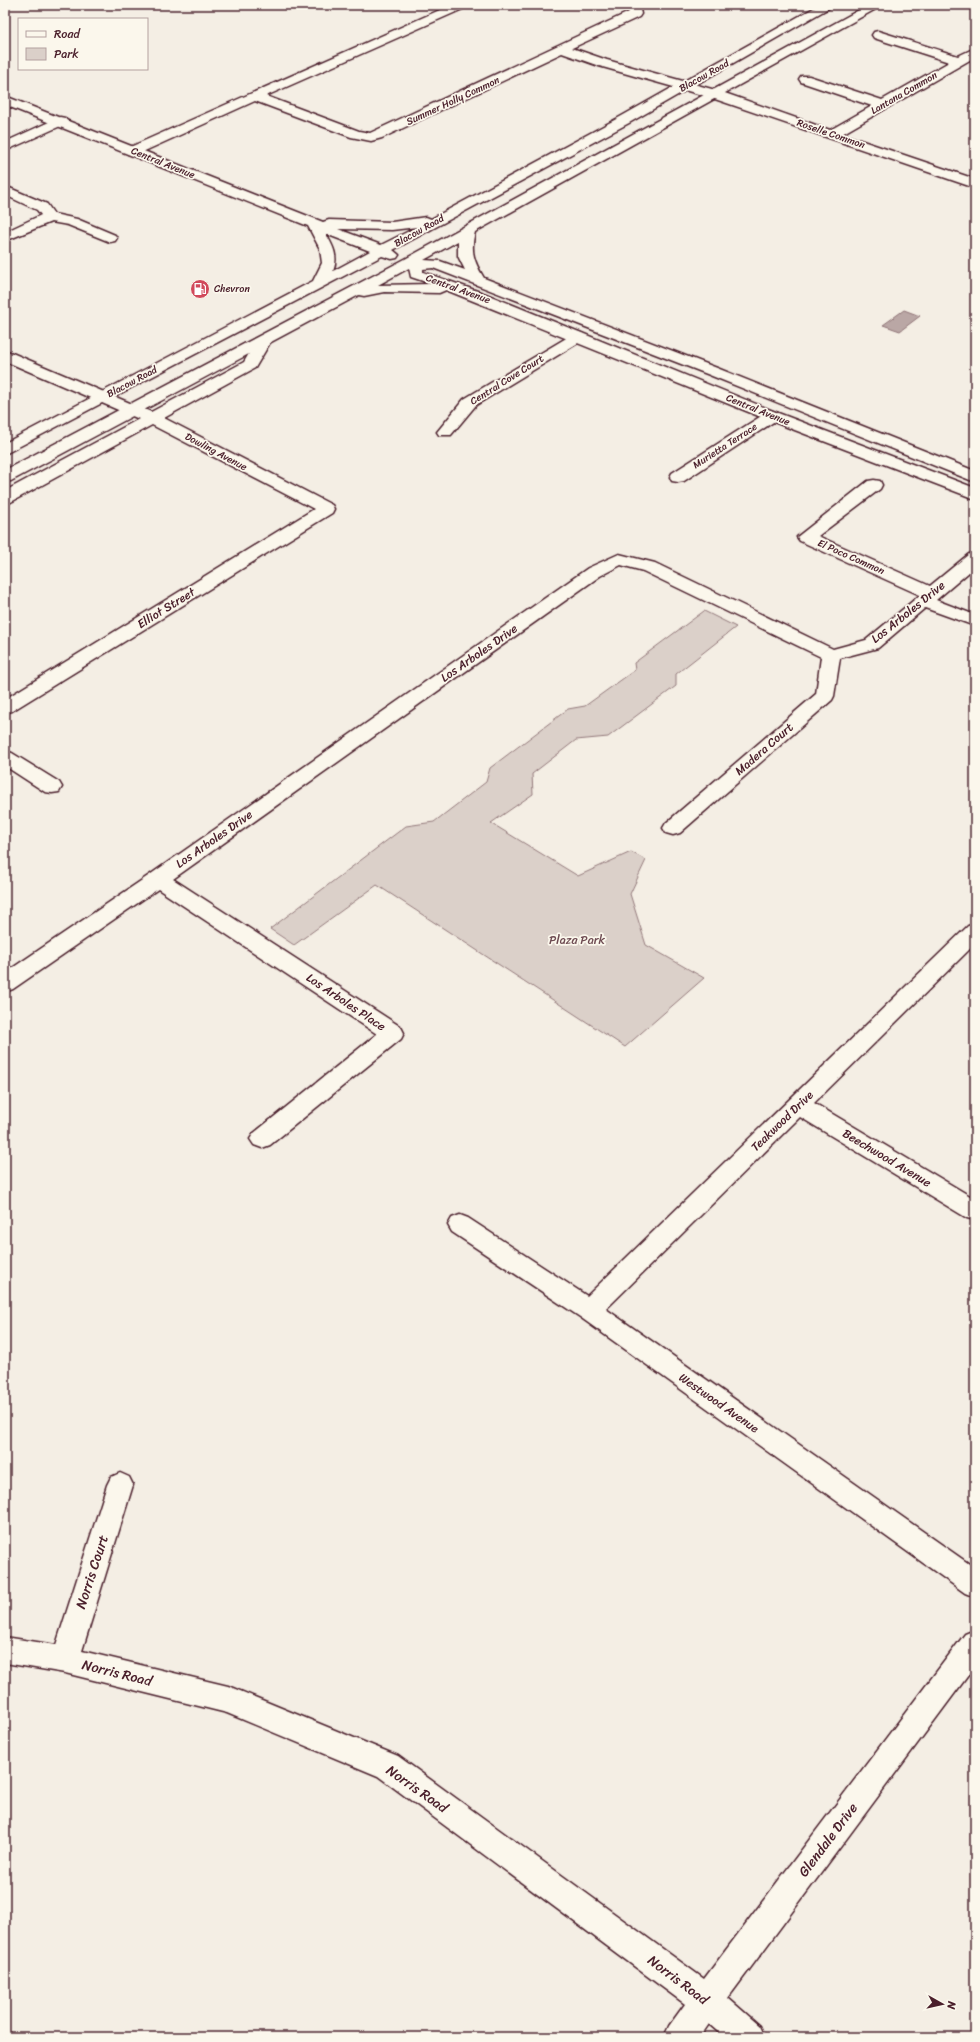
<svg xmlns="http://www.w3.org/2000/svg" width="980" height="2042" viewBox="0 0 980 2042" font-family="Sriracha,sans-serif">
  <rect width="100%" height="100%" fill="#f4eee4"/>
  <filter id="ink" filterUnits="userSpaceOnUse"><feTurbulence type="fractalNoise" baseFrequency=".025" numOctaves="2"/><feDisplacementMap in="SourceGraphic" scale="8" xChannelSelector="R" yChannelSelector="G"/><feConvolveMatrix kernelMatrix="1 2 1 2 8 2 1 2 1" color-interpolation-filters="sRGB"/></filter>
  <g filter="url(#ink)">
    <!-- green -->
    <path fill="#dbd0c9" stroke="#92787a" d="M704,611l32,16 -60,47v12l-68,51 -32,3 -44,34 1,20 -42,29 87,53 53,-24 15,8 -16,34 16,51 58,33 -79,69 -248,-162 -83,60 -24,-16 136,-103 28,-4 52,-40 4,-14 78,-59 17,-3 50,-36 -1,-7z"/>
    <!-- water -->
    <path fill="#baa7a5" stroke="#8d7174" d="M904,310l16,6 -20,15 -17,-6z"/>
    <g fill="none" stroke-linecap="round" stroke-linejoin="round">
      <!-- minor casing -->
      <g stroke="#4a1f2b" stroke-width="3">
        <g id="minor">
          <path d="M451,5h16l-2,3 -199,88 93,35 11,2 259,-121 -2,-7h12l2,9 -2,3 -67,31 35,12 112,31 111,39 42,-24 -71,-24 -2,-3 2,-3h8l73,24 67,-38 -75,-24 -2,-3 2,-3 4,-1 80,25 17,-8v9l-133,77 133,45v9l-266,-91 -110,-31 -37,-13 -180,85 -11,3 -20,-4 -96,-36 -117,53h-10l-2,-3 2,-3z"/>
          <path d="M60,117l5,1 2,3 -2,3 -60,27v-9z"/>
          <path d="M5,186l42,18 7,10 23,5 38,16 2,3 -2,3 -5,1 -42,-17 -17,-3 -46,19v-9l36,-17 -4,-5 -32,-15z"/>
          <path d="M578,332l5,2 3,3 -3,3 -107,65 -25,30h-12l-2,-3 27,-33 109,-65z"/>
          <path d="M263,336l5,2 3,3 -16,27 -91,50 168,87 2,4 -2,4 -320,198 -7,2v-14l309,-190 -162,-84 -141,77 -6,1v-12l134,-72 -134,-58v-11l146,62 93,-50 14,-24z"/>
          <path d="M772,411l6,2 2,3 -2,3 -94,62 -6,1 -6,-1 -2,-4 2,-4 94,-60z"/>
          <path d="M874,480l6,1 2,4 -2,4 -62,47 112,50 39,-32 6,-1v14l-39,33 39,15v11l-50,-18 -47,40 -38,10 -6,38 -2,4 -152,133 -7,2 -7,-2 -3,-5 3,-5 150,-129 5,-37 -178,-86 -22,-6 -21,11 -427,303 228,148 3,6 -3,6 -131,106 -8,3 -8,-3 -4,-6 4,-6 123,-99 -219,-145 -145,100 -8,3v-19l146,-99 437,-306 31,-14 36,9 178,86 33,-9 54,-45 -120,-54 -3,-4 71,-56z"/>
          <path d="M5,751l7,2 47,29 3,5 -3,5 -7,1 -7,-1 -40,-26z"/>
          <path d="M975,924v20l-161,159 161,96v21l-8,-2 -167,-101 -194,192 369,259v29l-10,-4 -385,-276 -128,-85 -4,-7 4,-7 8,-3 8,3 119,78 381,-370z"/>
          <path d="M120,1473l9,4 4,8 -51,166 146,35 170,70 306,223 261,-345 10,-4v36l-247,332 32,28 5,11h-41l-15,-13 -9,13h-36l5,-11 16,-22 -307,-228 -151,-63 -162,-40 -60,-10v-26l51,8 51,-160 4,-8z"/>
        </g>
      </g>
      <!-- secondary casing -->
      <g stroke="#4a1f2b" stroke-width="3">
        <g id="secondary">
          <path d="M819,5h15l-205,118 -236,127 6,5 -2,3 -5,1 -10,-3 -377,198v-11l308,-162 9,-18 -2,-14 -12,-23 -303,-121v-9l318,126 6,-2 63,2 34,-5 5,2 189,-102zM417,227l-36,18 -43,-16 54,1zM326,234l44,17 -37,20c6,-14 0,-25 -7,-37z"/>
          <path d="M868,5h15l-408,227c-5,19 -1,30 9,46l233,90 258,103v11l-268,-108 -274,-106 -10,1v3l63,22 292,119 197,75v11l-209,-80 -320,-129 -7,3 -55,-1 -20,4 -5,-1 -348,186 -6,1v-12l400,-211zM458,241v15l7,14 -25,-9 -16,-1zM409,268l2,9 21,7 -54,1z"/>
        </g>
      </g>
      <!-- minor -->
      <use href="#minor" fill="#fbf7ec" fill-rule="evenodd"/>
      <!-- secondary -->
      <use href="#secondary" fill="#fbf7ec" fill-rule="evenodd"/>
    </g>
  </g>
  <!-- icons -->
  <defs>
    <g id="fuel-disc" transform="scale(1)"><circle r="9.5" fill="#d1495b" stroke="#fbf7ec"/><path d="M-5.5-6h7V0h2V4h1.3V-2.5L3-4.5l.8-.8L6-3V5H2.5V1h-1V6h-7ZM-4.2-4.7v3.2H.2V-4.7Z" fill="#fff"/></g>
  </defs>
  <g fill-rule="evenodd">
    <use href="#fuel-disc" x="200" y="289"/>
  </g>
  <g text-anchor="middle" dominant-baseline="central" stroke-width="3.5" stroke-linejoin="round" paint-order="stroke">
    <!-- far-street labels -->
    <g font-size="10" fill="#4a1f2b" stroke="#fbf7ec">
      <text transform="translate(704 76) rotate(-29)">Blacow Road</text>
      <text transform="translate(904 93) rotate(-30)">Lantana Common</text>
      <text transform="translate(453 101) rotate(-25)">Summer Holly Common</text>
      <text transform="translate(831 134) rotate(19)">Roselle Common</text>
      <text transform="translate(163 163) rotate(22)">Central Avenue</text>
      <text transform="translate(419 231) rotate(-29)">Blacow Road</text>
      <text transform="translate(458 289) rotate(20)">Central Avenue</text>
      <text transform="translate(507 380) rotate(-32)">Central Cove Court</text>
      <text transform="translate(132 382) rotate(-28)">Blacow Road</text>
      <text transform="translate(758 410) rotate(22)">Central Avenue</text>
      <text transform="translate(725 446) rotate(-33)">Murietta Terrace</text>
      <text transform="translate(216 452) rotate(28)">Dowling Avenue</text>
      <text transform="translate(851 557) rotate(24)">El Poco Common</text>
    </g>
    <!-- far-poi labels -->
    <g font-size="10" fill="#4a1f2b" stroke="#fbf7ec" text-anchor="start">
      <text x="214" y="289">Chevron</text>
    </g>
    <!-- street labels -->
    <g font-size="12" fill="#4a1f2b" stroke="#fbf7ec">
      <text transform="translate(166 608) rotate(-32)">Elliot Street</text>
      <text transform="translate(908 612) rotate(-39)">Los Arboles Drive</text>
      <text transform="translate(479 653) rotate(-35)">Los Arboles Drive</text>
      <text transform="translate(764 749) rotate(-41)">Madera Court</text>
      <text transform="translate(214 839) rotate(-35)">Los Arboles Drive</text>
      <text transform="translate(346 1002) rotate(34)">Los Arboles Place</text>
      <text transform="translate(782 1121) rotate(-44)">Teakwood Drive</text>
      <text transform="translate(887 1158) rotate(31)">Beechwood Avenue</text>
      <text transform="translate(719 1403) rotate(35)">Westwood Avenue</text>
    </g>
    <!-- park labels -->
    <g font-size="12" fill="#6e4b52" stroke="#fbf7ec">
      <text x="577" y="940">Plaza Park</text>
    </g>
    <!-- near-street labels -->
    <g font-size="14" fill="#4a1f2b" stroke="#fbf7ec">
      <text transform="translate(92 1572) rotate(-72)">Norris Court</text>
      <text transform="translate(117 1673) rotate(14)">Norris Road</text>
      <text transform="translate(417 1789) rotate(35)">Norris Road</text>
      <text transform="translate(828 1840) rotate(-53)">Glendale Drive</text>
      <text transform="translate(678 1980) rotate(37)">Norris Road</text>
    </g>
  </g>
  <!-- margin -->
  <rect width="980" height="2042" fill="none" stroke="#fbf7ec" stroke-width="20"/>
  <rect x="10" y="10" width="960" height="2022" fill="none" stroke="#4a1f2b" stroke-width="1.5" filter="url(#ink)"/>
  <!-- legend -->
  <rect x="18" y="18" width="130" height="52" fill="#fbf7ec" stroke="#b4a19f"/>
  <rect x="26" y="31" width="20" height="6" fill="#fbf7ec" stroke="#b4a19f"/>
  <text x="54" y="38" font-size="12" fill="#4a1f2b">Road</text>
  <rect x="26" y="48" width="20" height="12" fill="#dbd0c9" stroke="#b4a19f"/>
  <text x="54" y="58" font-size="12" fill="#4a1f2b">Park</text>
  <!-- north arrow -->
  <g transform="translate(942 2004) rotate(98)" stroke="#fbf7ec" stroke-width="3" paint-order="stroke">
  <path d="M0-3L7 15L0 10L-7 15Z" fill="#4a1f2b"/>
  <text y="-6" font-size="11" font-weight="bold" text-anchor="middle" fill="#4a1f2b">N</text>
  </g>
</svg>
